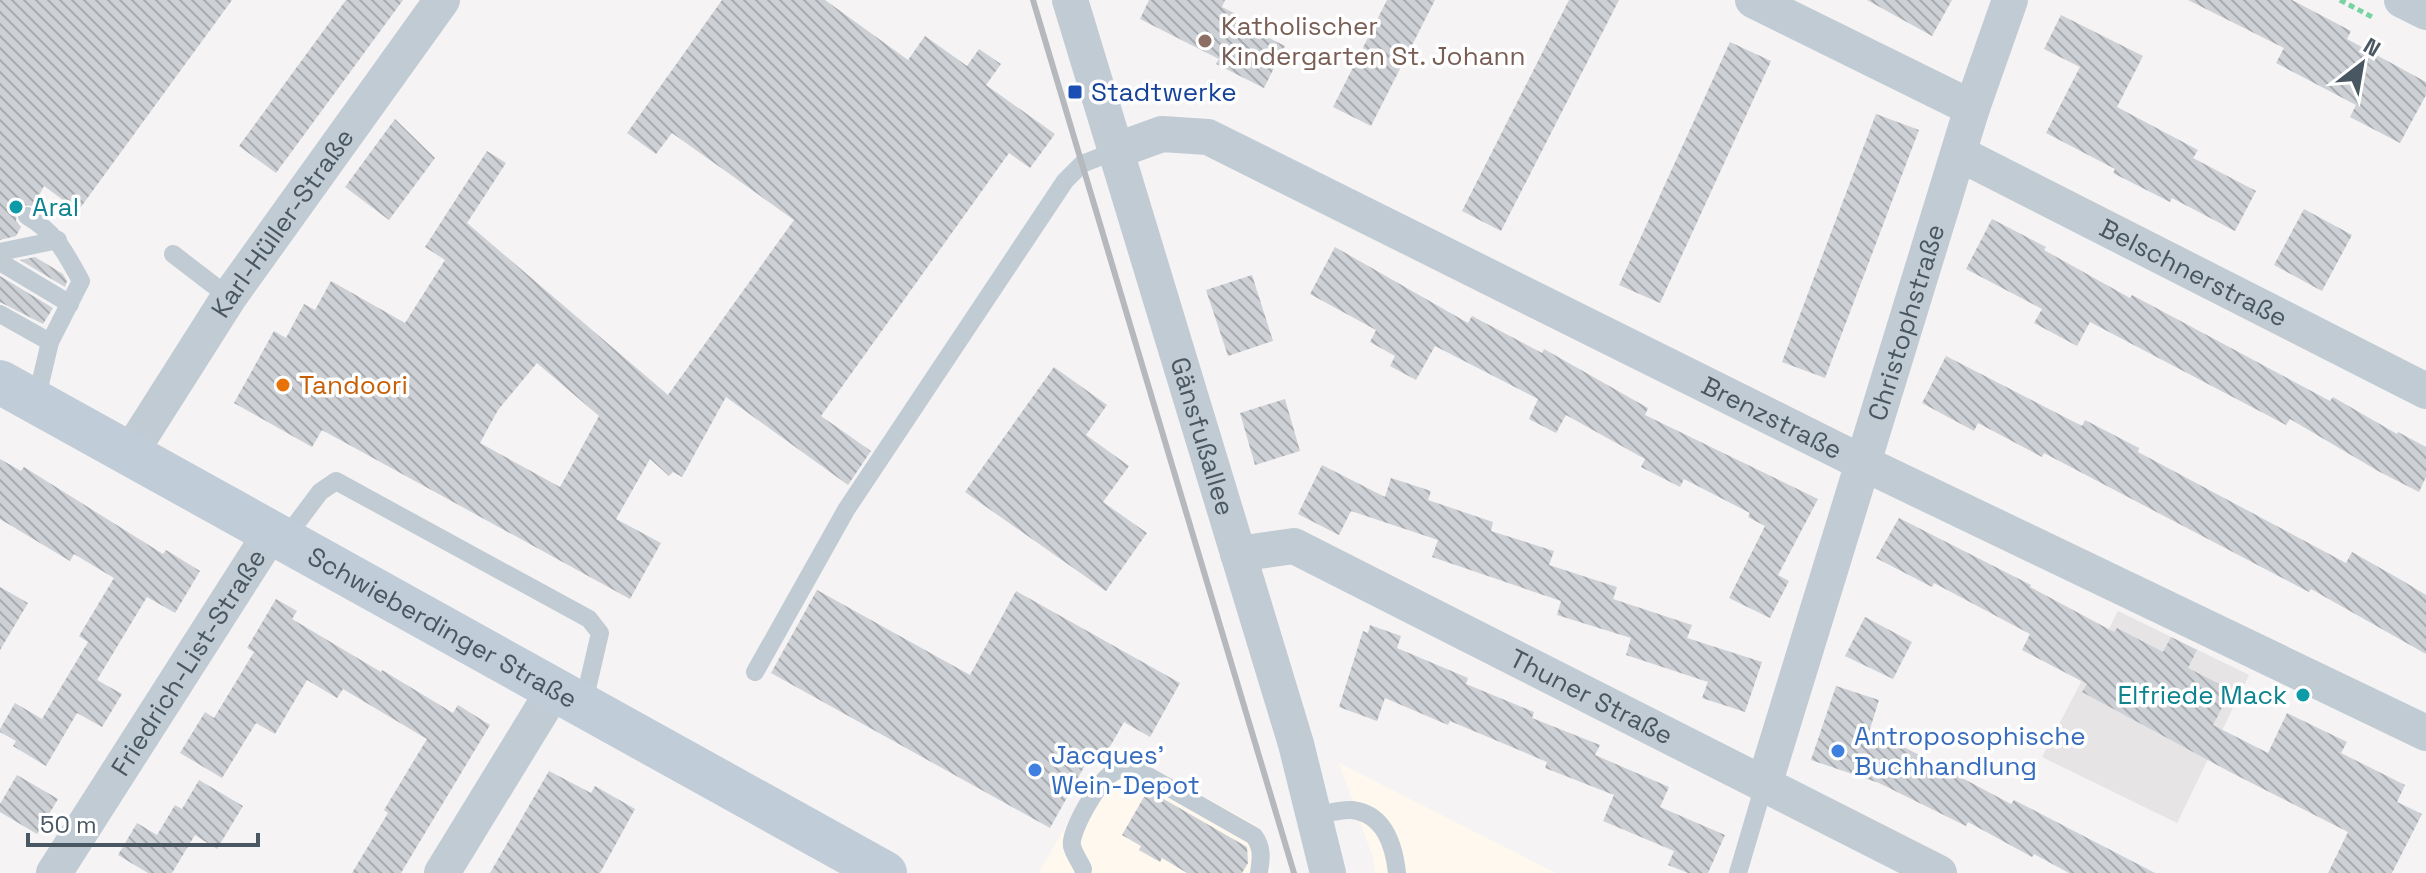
<svg xmlns="http://www.w3.org/2000/svg" width="2426" height="873" viewBox="0 0 2426 873" font-family="'Space Grotesk',sans-serif">
  <defs>
    <pattern id="building-back-hatch" width="6" height="6" patternUnits="userSpaceOnUse" patternTransform="scale(2)"><rect width="6" height="6" fill="#cdd0d5"/><path d="M-1 5l2 2M0 0l6 6M5-1l2 2" fill="none" stroke="#a8acb0"/></pattern>
  </defs>
  <rect width="100%" height="100%" fill="#f5f3f3"/>
  <!-- commercial -->
  <g fill="#fef8ee">
    <path d="M1113,746l143,79 16,48h-234z"/>
    <path d="M1339,763l217,110h-181l-2,-15z"/>
  </g>
  <!-- education -->
  <path fill="#e6e4e5" d="M2118,611l131,64 -72,148 -135,-66z"/>
  <!-- building -->
  <g fill="url(#building-back-hatch)" fill-rule="evenodd">
    <path d="M0,0h232l-154,211 -34,-25 -11,20 -11,-1 -5,5 -1,11 5,6 -5,9 -16,4z"/>
    <path d="M346,0h57l-127,173 -37,-27z"/>
    <path d="M722,0h103l83,60 17,-24 42,30 12,-17 22,15 -15,21 69,49 -25,34 -21,-15 -188,263 50,35 -23,34 -122,-88 -44,80 -9,-5 -4,4 -19,-17 -34,60 45,24 -31,56 -308,-169 -10,17 -78,-44 40,-72 12,7 18,-34 11,6 16,-29 74,42 40,-63 -20,-13 62,-96 19,12 -39,60 201,172 126,-175 -122,-87 -16,21 -29,-21zM537,363l62,53 -39,71 -80,-44 18,-33z"/>
    <path d="M1149,0h76l-3,7 18,9 -3,6 48,24 -21,42 -48,-24 3,-5 -79,-40z"/>
    <path d="M1387,0h48l-64,126 -38,-19z"/>
    <path d="M1569,0h50l-118,231 -39,-20z"/>
    <path d="M1867,0h85l-20,36z"/>
    <path d="M2188,0h104l59,31 -4,8 79,43v13l-26,48 -50,-26 6,-12 -80,-42 8,-15z"/>
    <path d="M2061,15l82,41 -26,51 81,43 -5,8 63,33 -21,40 -63,-33 -2,4 -57,-29 2,-4 -69,-36 34,-66 -36,-18z"/>
    <path d="M1730,42l41,19 -111,242 -41,-18z"/>
    <path d="M1876,114l43,16 -94,248 -43,-16z"/>
    <path d="M395,119l40,39 -46,62 -44,-33z"/>
    <path d="M2304,209l48,26 -30,56 -48,-26z"/>
    <path d="M1992,219l54,28 -2,3 86,48 2,-3 198,106 3,-4 64,37 1,-2 28,15v30l-7,15 -41,-21 -88,-52 -4,6 -196,-103 -13,24 -43,-23 8,-14 -76,-40z"/>
    <path d="M1335,247l133,76 4,-7 70,37 2,-4 104,59 -3,7 173,84 -40,76 11,6 -19,37 -41,-20 36,-72 -17,-9 2,-4 -66,-34 -4,8 -39,-20 4,-8 -79,-44 -10,18 -27,-14 9,-20 -103,-53 -19,34 -26,-14 5,-10 -25,-14 6,-12 -66,-36z"/>
    <path d="M35,257l28,17 4,7 -2,6 -45,-27z"/>
    <path d="M1252,275l21,66 -45,15 -22,-66z"/>
    <path d="M0,276l53,32 -10,16 -43,-22z"/>
    <path d="M1946,356l136,70 3,-6 54,28 -1,4 208,111 6,-11 51,29 23,14v59l-115,-65 -2,3 -265,-139 -2,4 -64,-34 -4,8 -52,-28z"/>
    <path d="M1054,367l53,38 -21,30 43,31 -26,36 44,31 -41,58 -141,-99z"/>
    <path d="M1285,399l15,52 -45,14 -15,-52z"/>
    <path d="M0,459l21,12 3,-4 139,87 3,-4 34,21 -25,42 -28,-16 -50,83 25,14 -20,33 -25,-14 -31,53 -33,-20 3,-5 -16,-9v-3l15,-26 27,16 46,-77 -9,-6 35,-58 -40,-24 -4,7 -70,-42z"/>
    <path d="M1322,465l63,32 6,-19 40,13 -3,9 65,22 -2,9 63,20 -5,14 68,22 -4,12 79,26 -5,13 75,24 -17,50 -43,-14 6,-16 -82,-27 5,-17 -74,-23 4,-14 -129,-44 6,-17 -87,-29 -12,24 -41,-21z"/>
    <path d="M1899,518l132,67 -1,2 84,45 3,-4 46,24 8,-15 26,13 -9,18 43,22 -18,35 55,28 19,-40 60,29 -6,11 64,32 -8,17 25,12 -30,59h-64l20,-41 -118,-60 -148,-80 5,-8 -65,-34 8,-16 -96,-51 -2,4 -56,-29z"/>
    <path d="M0,587l28,16 -28,47z"/>
    <path d="M817,590l153,85 46,-84 164,92 -30,54 -26,-15 -24,42 -11,-6 -39,70 -279,-155z"/>
    <path d="M276,599l21,12 -5,8 89,53 1,-2 71,43 5,-8 32,20 -89,148h-49l36,-60 -4,-3 43,-71 -84,-50 -6,9 -30,-18 -32,54 -19,-11 -34,55 -42,-25 25,-41 9,6 40,-66 -7,-4z"/>
    <path d="M1865,617l47,25 -19,37 -48,-23z"/>
    <path d="M1370,625l31,11 -4,12 71,30 -2,6 68,28 -2,6 68,27 -5,10 74,32 -9,20 65,28 -17,38h-20l-20,-8 6,-14 -71,-30 11,-26 -69,-27 2,-6 -97,-41 -2,4 -63,-27 -8,23 -38,-14 24,-76 5,2z"/>
    <path d="M1836,686l43,14 -9,29 141,75 3,-4 141,73h-86l-35,-19 -2,3 -64,-35 -2,4 -87,-43 -68,-23z"/>
    <path d="M549,771l42,22 4,-7 40,23 -35,64h-110z"/>
    <path d="M17,775l41,24 -21,35 -37,-22v-8z"/>
    <path d="M199,780l44,26 -26,43 -22,-14 -23,38h-24l-30,-18 19,-32 20,12 18,-30 7,4z"/>
    <path d="M1148,790l99,57 1,16 -6,10h-55l-25,-15 -2,4 -21,-12 2,-4 -19,-11z"/>
  </g>
  <g fill="none" stroke-linecap="round" stroke-linejoin="round">
    <!-- path -->
    <path stroke="#77d3a1" stroke-width="5" stroke-dasharray="6 4" stroke-linecap="butt" d="M2340,0l34,18"/>
    <!-- service -->
    <g stroke="#c0cbd3" stroke-width="18">
      <path d="M27,216c29,17 38,36 54,65l-31,61"/>
      <path d="M0,252l58,-12"/>
      <path d="M173,254l56,43"/>
      <path d="M0,262l70,42"/>
      <path d="M0,314l50,28 -14,59"/>
      <path d="M284,540l36,-48 16,-11 253,138 11,14 -17,73"/>
      <path d="M755,672l91,-162 219,-329 17,-17 33,-13"/>
      <path d="M1314,816c11,-2 27,-7 38,-6 33,4 42,36 45,63"/>
      <path d="M1083,869c-3,-7 -9,-15 -11,-23 -3,-14 27,-65 39,-72 8,-6 15,-5 25,-5l118,67c9,12 7,23 5,37"/>
      <path d="M1738,873l26,-88"/>
    </g>
    <!-- minor -->
    <g stroke="#c0cbd3" stroke-width="36">
      <path id="s1" d="M1070,0l226,744 32,129"/>
      <path d="M1753,0l219,108"/>
      <path d="M2402,0l24,12"/>
      <path id="s2" d="M1115,151l47,-17 46,3 655,326 563,270"/>
      <path id="s3" d="M1960,154l466,237"/>
      <path id="s4" d="M130,453l99,-156 213,-297"/>
      <path id="s5" d="M1238,554l56,-8 645,327"/>
      <path id="s6" d="M1764,785l208,-677 38,-108"/>
      <path id="s7" d="M54,873l217,-340"/>
      <path d="M442,873l112,-183"/>
    </g>
    <!-- secondary -->
    <path stroke="#c0ccd7" stroke-width="44" id="s8" d="M0,382l885,491"/>
    <!-- rail -->
    <path stroke="#b5b8bd" stroke-width="6" d="M1033,0l261,873"/>
  </g>
  <!-- markers -->
  <circle fill="#8d6e63" stroke="#fff" stroke-width="3" cx="1205" cy="41" r="8"/>
  <rect fill="#1a4fb4" stroke="#fff" stroke-width="3" x="1067" y="84" width="16" height="16" rx="4"/>
  <g fill="#0f9aa8" stroke="#fff" stroke-width="3">
    <circle cx="16" cy="207" r="8"/>
    <circle cx="2303" cy="695" r="8"/>
  </g>
  <circle fill="#e8710a" stroke="#fff" stroke-width="3" cx="283" cy="385" r="8"/>
  <g fill="#3f7fe0" stroke="#fff" stroke-width="3">
    <circle cx="1838" cy="751" r="8"/>
    <circle cx="1035" cy="770" r="8"/>
  </g>
  <g text-anchor="middle" dominant-baseline="central" stroke-width="7" stroke-linejoin="round" paint-order="stroke">
    <!-- education labels -->
    <g font-size="26" fill="#785e54" stroke="#fff" text-anchor="start">
      <text x="1221" y="26">Katholischer<tspan x="1221" dy="30">Kindergarten St. Johann</tspan></text>
    </g>
    <!-- transit labels -->
    <g font-size="26" fill="#164399" stroke="#fff" text-anchor="start">
      <text x="1091" y="92">Stadtwerke</text>
    </g>
    <!-- culture labels -->
    <g font-size="26" fill="#0d838f" stroke="#fff" text-anchor="start">
      <text x="32" y="207">Aral</text>
      <text x="2287" y="695" text-anchor="end">Elfriede Mack</text>
    </g>
    <!-- street labels -->
    <g font-size="26" fill="#495762" stroke="#fff">
      <text stroke="none"><textPath href="#s4" startOffset="276">Karl-Hüller-Straße</textPath></text>
      <text stroke="none"><textPath href="#s3" startOffset="262">Belschnerstraße</textPath></text>
      <text stroke="none"><textPath href="#s6" startOffset="484">Christophstraße</textPath></text>
      <text stroke="none"><textPath href="#s2" startOffset="726">Brenzstraße</textPath></text>
      <text stroke="none"><textPath href="#s1" startOffset="456">Gänsfußallee</textPath></text>
      <text stroke="none"><textPath href="#s8" startOffset="506">Schwieberdinger Straße</textPath></text>
      <text stroke="none"><textPath href="#s7" startOffset="250">Friedrich-List-Straße</textPath></text>
      <text stroke="none"><textPath href="#s5" startOffset="390">Thuner Straße</textPath></text>
    </g>
    <!-- food labels -->
    <g font-size="26" fill="#c56008" stroke="#fff" text-anchor="start">
      <text x="299" y="385">Tandoori</text>
    </g>
    <!-- shop labels -->
    <g font-size="26" fill="#366cbe" stroke="#fff" text-anchor="start">
      <text x="1854" y="736">Antroposophische<tspan x="1854" dy="30">Buchhandlung</tspan></text>
      <text x="1051" y="755">Jacques'<tspan x="1051" dy="30">Wein-Depot</tspan></text>
    </g>
  </g>
  <!-- north arrow -->
  <g transform="translate(2362 64) rotate(31)" stroke="#ffffff" stroke-width="6" paint-order="stroke">
  <path d="M0-6L14 30L0 20L-14 30Z" fill="#495762"/>
  <text y="-12" font-size="22" font-weight="bold" text-anchor="middle" fill="#495762">N</text>
  </g>
  <!-- scale -->
  <path d="M28 833v12h230v-12" fill="none" stroke="#495762" stroke-width="4"/>
  <text x="40" y="833" font-size="24" fill="#495762" stroke="#ffffff" stroke-width="6" paint-order="stroke">50 m</text>
</svg>
